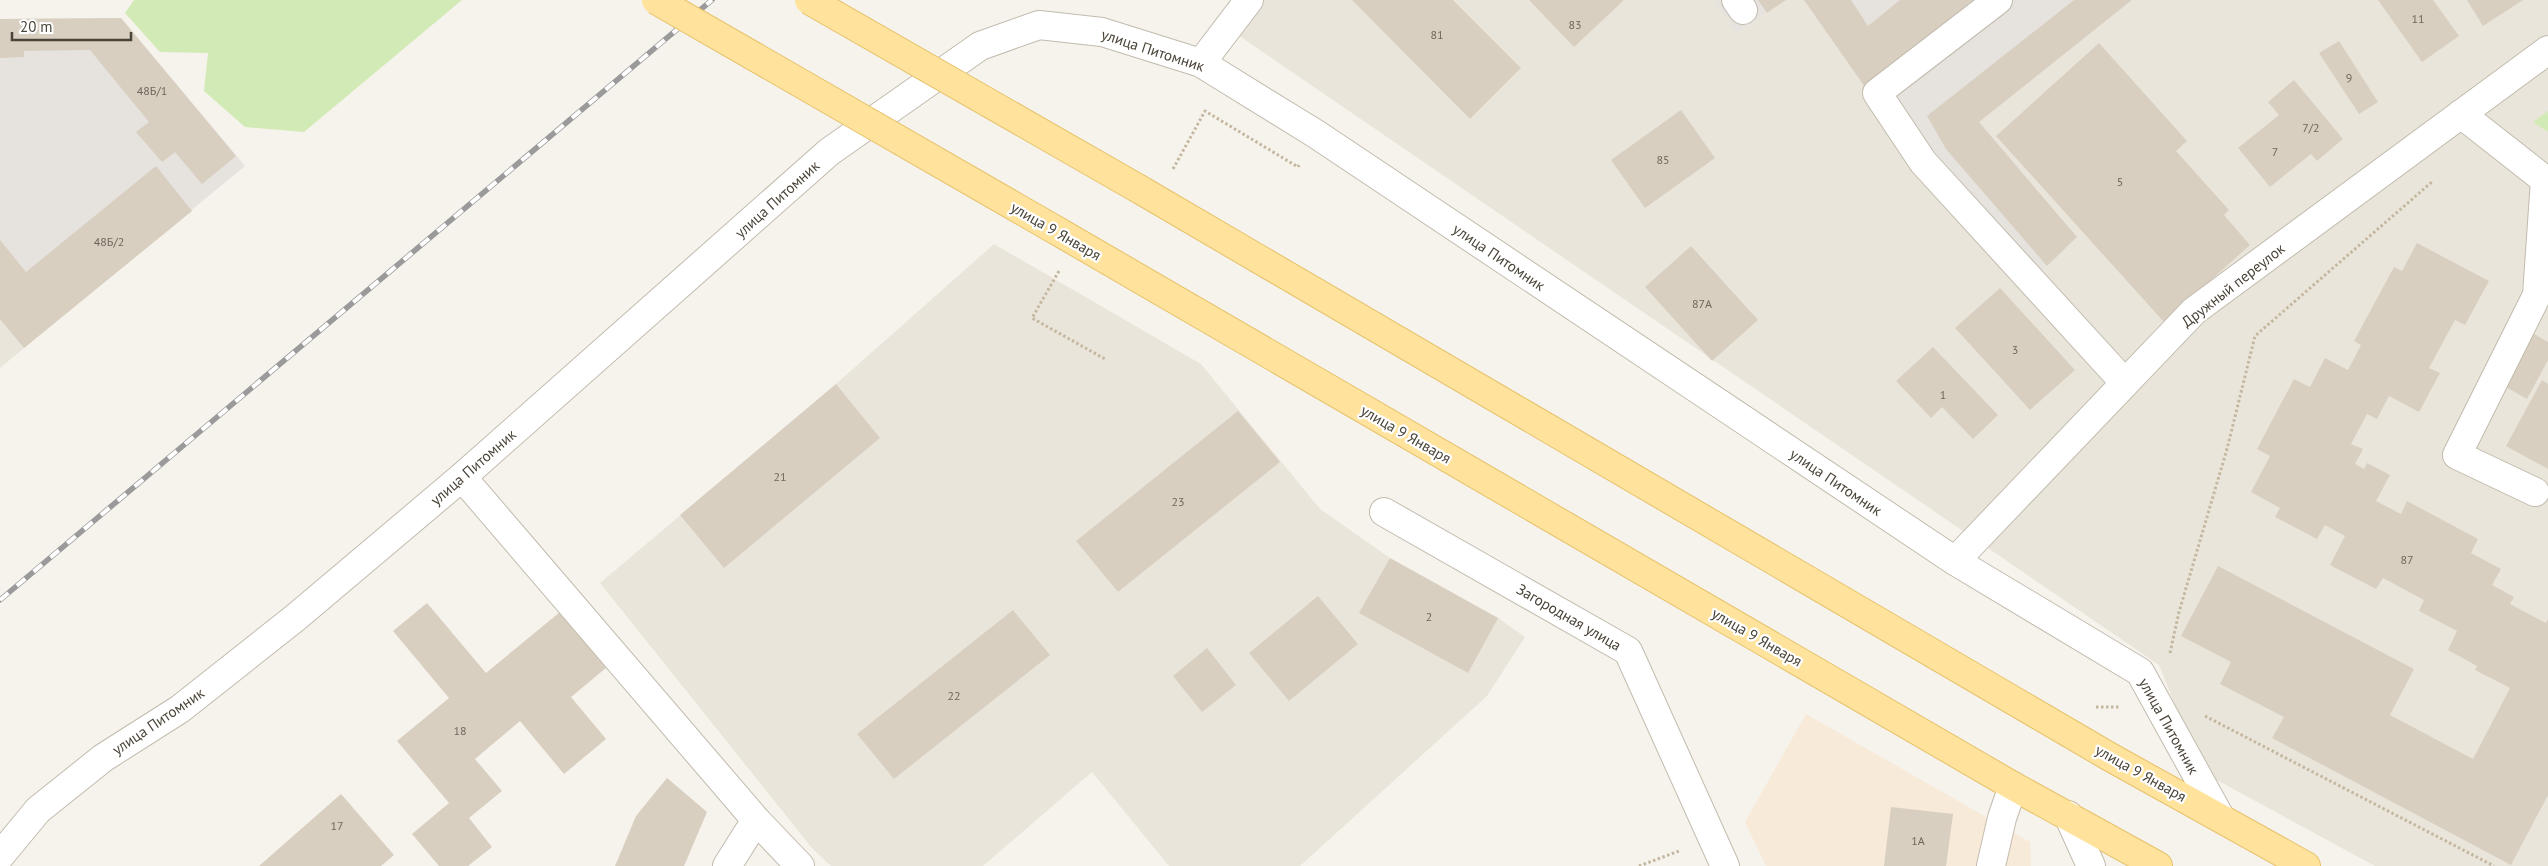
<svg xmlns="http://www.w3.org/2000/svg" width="2548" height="866" viewBox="0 0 2548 866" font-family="'PT Sans',sans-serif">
  <rect width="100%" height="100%" fill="#f6f3ec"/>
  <!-- residential -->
  <g fill="#eae5da">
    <path d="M1263,0h451l22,34 50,-34h18l63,90 155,200 55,-53 -98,-115 153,-122h416v866h-173l-173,-94 -43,-107 -924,-632z"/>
    <path d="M994,244l207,120 119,145 70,49 108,60 27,19 -38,59 -187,170h-131l-77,-94 -109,94h-152l-19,-18 -212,-265 236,-199z"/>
    <path d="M0,319l24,29 -24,20z"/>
  </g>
  <!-- commercial -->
  <path fill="#f7ead8" d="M1806,714l224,128 1,24h-265l-21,-44z"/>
  <!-- industrial -->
  <g fill="#e6e2dd">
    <path d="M1714,0h72l-50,34z"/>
    <path d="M1804,0h328l-153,122 98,115 -55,53 -99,-106 -56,-94z"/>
    <path d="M121,18l124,148 -221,182 -24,-29v-300z"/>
  </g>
  <!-- green -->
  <g fill="#d2eab5">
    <path d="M134,0h328l-158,132 -59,-5 -41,-36 4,-38 -48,-1 -35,-39z"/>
    <path d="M2548,111v21l-15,-10z"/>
  </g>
  <!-- building -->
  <g fill="#d8cfc1">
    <path d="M1352,0h101l68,68 -51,51z"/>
    <path d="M1529,0h95l-50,47z"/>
    <path d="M1758,0h28l-19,13z"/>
    <path d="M1804,0h47l17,26 32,-26h79l-112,90z"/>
    <path d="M2074,0h58l-153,122 98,115 -30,29 -101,-117 -19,-33z"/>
    <path d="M2378,0h55l26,36 -37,26z"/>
    <path d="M2467,0h56l-40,26z"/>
    <path d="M121,18l115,138 -34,28 -27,-32 -13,10 -26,-30 13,-10 -59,-72 -66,1v6l-24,1v-39z"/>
    <path d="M2339,41l39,61 -19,12 -40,-61z"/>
    <path d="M2099,43l88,98 -11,10 53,59 -5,5 26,30 -86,77 -168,-186z"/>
    <path d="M2294,80l49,59 -26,22 -6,-7 -41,33 -32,-39 41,-33 -11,-13z"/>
    <path d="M1681,110l34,48 -70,50 -34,-48z"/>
    <path d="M156,166l36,45 -168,137 -24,-29v-79l26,32z"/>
    <path d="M2417,243l72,38 -24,44 -10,-5 -26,48 11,5 -21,39 -30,-16 -12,23 -10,-5 -16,30 12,5 -8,15 9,5 3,-6 23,12 -14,26 25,13 6,-13 71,38 -7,14 30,16 -9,16 22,12 -4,7 36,19 2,-4v176l-37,70 -239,-127 12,-21 -64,-33 11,-22 -50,-26 37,-70 196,103 -24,46 83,44 37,-71 -35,-18 2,-4 -29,-16 9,-19 -38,-20 5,-11 -41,-22 -7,11 -46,-24 15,-29 -20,-11 -8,14 -42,-22 5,-9 -29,-16 19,-36 -13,-7 37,-70 16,8 15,-29 23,12 13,-25 -7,-4 40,-74 8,4z"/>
    <path d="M1691,246l67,74 -46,41 -67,-74z"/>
    <path d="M2000,288l75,82 -45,40 -75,-82z"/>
    <path d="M2527,330l21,12v18l-21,39 -28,-16z"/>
    <path d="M1933,347l65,68 -25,24 -31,-32 -11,11 -35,-37z"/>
    <path d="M2542,380l6,4v85l-42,-23z"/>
    <path d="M836,384l44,54 -156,130 -44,-53z"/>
    <path d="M1238,411l42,51 -162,130 -42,-51z"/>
    <path d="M1390,558l108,60 -30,55 -109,-60z"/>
    <path d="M1318,596l40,48 -69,57 -40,-48z"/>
    <path d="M427,603l59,70 74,-61 46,56 -35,29 35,42 -42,35 -44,-53 -45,38 27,32 -33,27 23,29 -24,19h-29l-27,-32 37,-31 -52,-62 52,-43 -56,-67z"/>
    <path d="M1013,610l37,45 -156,124 -37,-45z"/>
    <path d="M1207,648l29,37 -34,27 -29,-36z"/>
    <path d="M667,778l40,34 -23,54h-69l21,-50z"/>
    <path d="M341,794l53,61 -13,11h-122z"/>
    <path d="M1891,807l62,7 -7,52h-62z"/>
  </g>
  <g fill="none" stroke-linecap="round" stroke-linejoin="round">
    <!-- minor casing -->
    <g stroke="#c2bbae" stroke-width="30">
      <g id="minor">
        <path d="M1736,0l7,10"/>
        <path d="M1998,0l-121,93 46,69 201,220"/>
        <path d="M1201,63l48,-63"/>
        <path d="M2461,114l84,66 -8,115 -80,160 78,37"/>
        <path d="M462,477l294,343 44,46"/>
        <path d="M1384,512l244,139 97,215"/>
        <path d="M1955,561l239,-250 354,-261"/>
        <path d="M2068,815l23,51"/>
        <path d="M0,856l38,-46 65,-52 77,-49 115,-91 167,-141 367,-325 151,-106 59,-21 63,7 99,31 115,71 639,427 185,111 80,145"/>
        <path d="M727,866l29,-46"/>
        <path d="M1991,866l11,-48 11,-32"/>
      </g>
    </g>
    <!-- major casing -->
    <g stroke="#e6c16a" stroke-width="30">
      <g id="major">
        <path d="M1139,189l971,568 196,109"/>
        <path d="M1059,232l954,554 145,80"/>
      </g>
    </g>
    <!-- path -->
    <g stroke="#c4b79f" stroke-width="3" stroke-dasharray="2.5 2.5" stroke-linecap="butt">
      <path d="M1173,169l32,-58 93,56 1,-2"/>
      <path d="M1059,271l-27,47 73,41"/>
      <path d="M2170,653l9,-41 48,-163 28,-113 178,-155"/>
      <path d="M2096,707h24"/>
      <path d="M2205,716l289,150"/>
      <path d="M1639,866l40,-15"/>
    </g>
    <!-- minor -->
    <use href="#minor" stroke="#fff" stroke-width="28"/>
    <!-- major -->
    <use href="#major" stroke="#ffe39c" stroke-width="28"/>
    <!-- rail casing -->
    <g stroke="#9a9a9a" stroke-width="5.5">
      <path id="rail" d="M0,600l712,-600"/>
    </g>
    <!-- rail -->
    <use href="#rail" stroke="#fff" stroke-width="4" stroke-dasharray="11" stroke-linecap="butt"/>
    <!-- major-bridge casing -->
    <g stroke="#e6c16a" stroke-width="30" stroke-linecap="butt">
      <g id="major-bridge">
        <path d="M656,0l403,232"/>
        <path d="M809,0l330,189"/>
      </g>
    </g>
    <!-- major-bridge -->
    <use href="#major-bridge" stroke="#ffe39c" stroke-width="28"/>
  </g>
  <g text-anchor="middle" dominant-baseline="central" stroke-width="4.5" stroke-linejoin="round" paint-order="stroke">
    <!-- number labels -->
    <g font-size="12" fill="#6e675b">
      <text x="2418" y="18">11</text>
      <text x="1575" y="24">83</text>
      <text x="1437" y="34">81</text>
      <text x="2349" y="77">9</text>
      <text x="152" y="90">48Б/1</text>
      <text x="2311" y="127">7/2</text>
      <text x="2275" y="151">7</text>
      <text x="1663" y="159">85</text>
      <text x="2120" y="181">5</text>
      <text x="109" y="241">48Б/2</text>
      <text x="1702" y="303">87А</text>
      <text x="2015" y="349">3</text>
      <text x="1943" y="394">1</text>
      <text x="780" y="476">21</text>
      <text x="1178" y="501">23</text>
      <text x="2407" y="559">87</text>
      <text x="1429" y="616">2</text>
      <text x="954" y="695">22</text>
      <text x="460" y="730">18</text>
      <text x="337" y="825">17</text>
      <text x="1918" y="840">1А</text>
    </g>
    <!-- street labels -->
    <g font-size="15" fill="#4b4439" stroke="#fff">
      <text transform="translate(1153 50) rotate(18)">улица Питомник</text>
      <text transform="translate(777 199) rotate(-42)">улица Питомник</text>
      <text transform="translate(1056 231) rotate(30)">улица 9 Января</text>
      <text transform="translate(1499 257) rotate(34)">улица Питомник</text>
      <text transform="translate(2233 285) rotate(-38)">Дружный переулок</text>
      <text transform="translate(1406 434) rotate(30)">улица 9 Января</text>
      <text transform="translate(473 467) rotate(-41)">улица Питомник</text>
      <text transform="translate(1836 482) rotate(34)">улица Питомник</text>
      <text transform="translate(1569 617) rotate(30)">Загородная улица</text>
      <text transform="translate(1757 637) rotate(30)">улица 9 Января</text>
      <text transform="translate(158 721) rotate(-34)">улица Питомник</text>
      <text transform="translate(2169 726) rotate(61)">улица Питомник</text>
      <text transform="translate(2141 773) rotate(29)">улица 9 Января</text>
    </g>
  </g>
  <!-- scale -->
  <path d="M12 32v8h119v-8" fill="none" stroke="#4b4439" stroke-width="2.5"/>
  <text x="20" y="32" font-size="15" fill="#4b4439" stroke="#ffffff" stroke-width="4" paint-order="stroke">20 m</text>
</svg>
